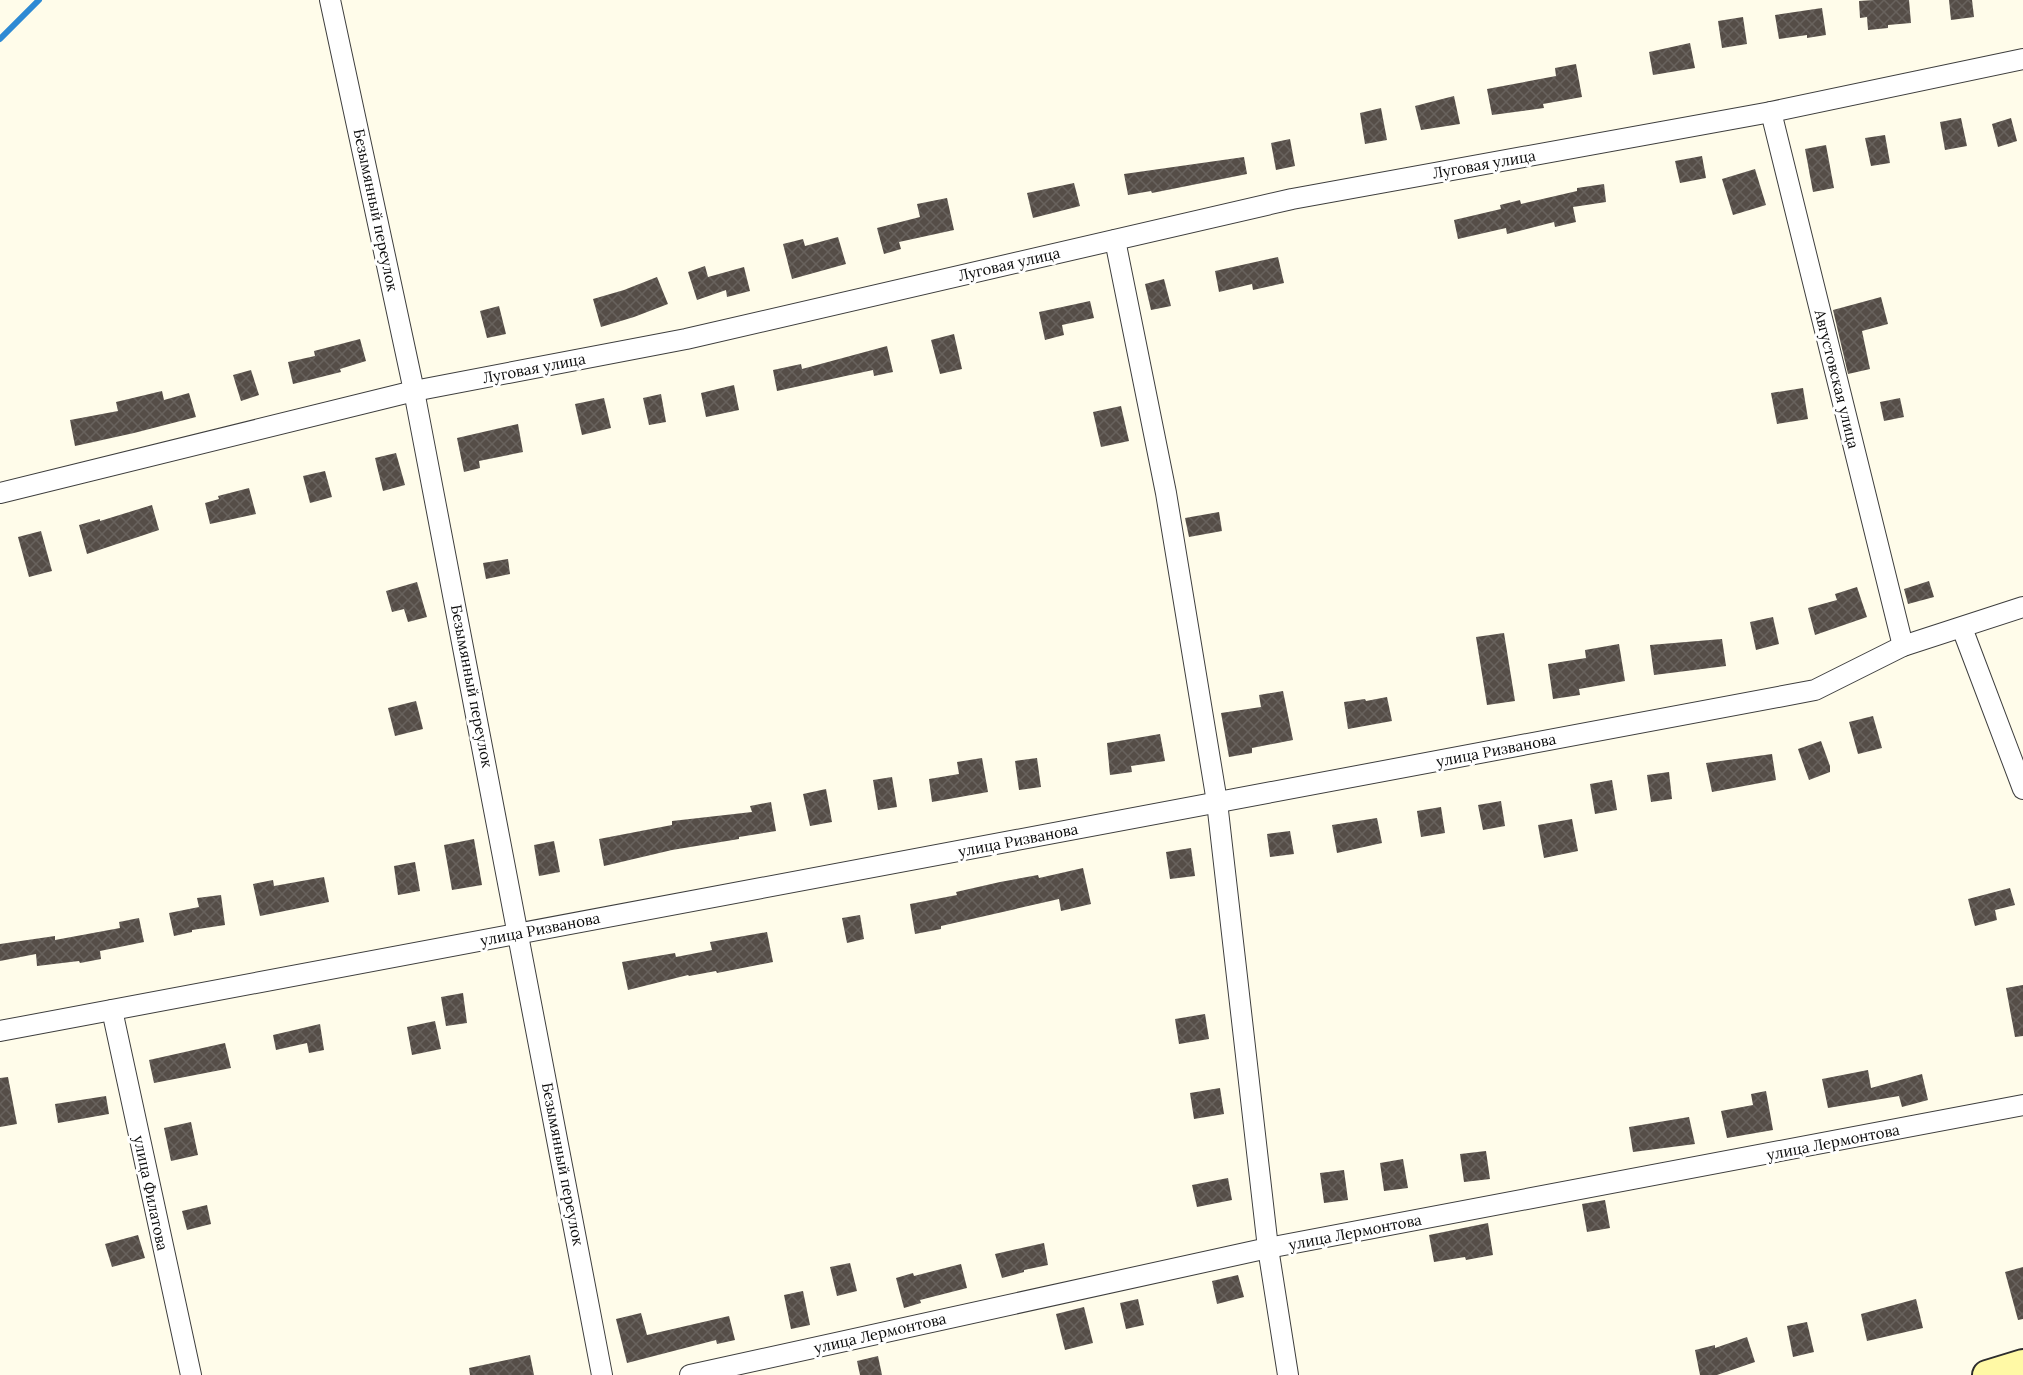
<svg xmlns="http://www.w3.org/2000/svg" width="2023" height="1375" viewBox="0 0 2023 1375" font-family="Lora,serif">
  <defs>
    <pattern id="building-cross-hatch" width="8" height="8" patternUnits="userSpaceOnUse" patternTransform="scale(1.5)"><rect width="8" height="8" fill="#554d47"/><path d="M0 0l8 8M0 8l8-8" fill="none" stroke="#68625d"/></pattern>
  </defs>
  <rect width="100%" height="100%" fill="#fffcea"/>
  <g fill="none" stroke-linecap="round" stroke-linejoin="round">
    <!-- stream -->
    <path stroke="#2e8ad4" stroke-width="6" d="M0,39l39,-39"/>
  </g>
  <!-- building -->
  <g fill="url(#building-cross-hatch)">
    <path d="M1874,0h35l2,23 -23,2v3l-20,2 -1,-13 -7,1 -1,-17z"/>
    <path d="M1949,0h23l2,17 -23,3z"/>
    <path d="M1822,8l4,27 -19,3v-3l-28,4 -4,-24z"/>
    <path d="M1743,17l4,27 -25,4 -4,-27z"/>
    <path d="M1690,43l5,25 -42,7 -4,-23z"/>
    <path d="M1576,64l6,33 -39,7 1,4 -52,7 -5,-26 69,-13 -1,-8z"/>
    <path d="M1454,96l6,28 -39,6 -6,-24z"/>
    <path d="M1381,108l6,32 -22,4 -5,-31z"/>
    <path d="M1961,118l6,28 -22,4 -5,-28z"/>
    <path d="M2011,118l6,23 -19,6 -6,-23z"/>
    <path d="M1885,135l5,28 -19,3 -6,-28z"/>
    <path d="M1290,139l5,27 -19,4 -5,-27z"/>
    <path d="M1826,145l8,43 -21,4 -8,-43z"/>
    <path d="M1702,156l4,22 -26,5 -5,-22z"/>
    <path d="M1244,157l3,17 -95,19 -1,-2 -23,4 -4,-21z"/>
    <path d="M1755,169l11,36 -33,10 -11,-36z"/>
    <path d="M1074,183l6,23 -47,12 -6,-25z"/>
    <path d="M1604,184l2,18 -33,5 3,15 -21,5 -1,-5 -47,12 -1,-6 -48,11 -4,-19 47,-11 -1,-4 20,-5 1,4 56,-13v-3z"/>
    <path d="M947,198l7,32 -55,12 2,7 -17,5 -7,-26 43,-11 -3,-13z"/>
    <path d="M838,237l8,27 -54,15 -9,-35 20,-5 2,7z"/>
    <path d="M1278,257l6,26 -31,7 -1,-6 -33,8 -4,-21z"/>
    <path d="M705,266l3,11 36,-10 6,24 -23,6 -1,-7 -29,10 -9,-28z"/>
    <path d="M657,277l11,27 -34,13 -33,10 -8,-28 31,-9z"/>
    <path d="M1164,279l7,27 -20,4 -6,-26z"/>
    <path d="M1881,297l7,27 -26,7 8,38 -22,5 -15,-64z"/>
    <path d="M1090,301l4,17 -32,7 2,10 -19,5 -6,-28z"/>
    <path d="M499,306l7,28 -19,4 -7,-27z"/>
    <path d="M954,334l8,35 -22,5 -9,-34z"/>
    <path d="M360,339l6,22 -26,8 1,3 -48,12 -5,-22 27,-6 -1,-5z"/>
    <path d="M887,346l6,26 -19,4 -1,-6 -96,21 -4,-21 28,-6 1,5z"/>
    <path d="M251,370l8,25 -18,6 -8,-26z"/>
    <path d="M734,385l5,25 -33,7 -5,-24z"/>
    <path d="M1803,388l5,31 -31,5 -6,-31z"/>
    <path d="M162,391l2,9 25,-7 7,24 -62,16 -59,13 -5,-26 48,-9 -2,-9z"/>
    <path d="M661,394l5,28 -17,3 -6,-27z"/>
    <path d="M604,398l7,30 -29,7 -7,-31z"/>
    <path d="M1900,398l4,19 -20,4 -4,-19z"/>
    <path d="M1121,406l8,35 -28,6 -8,-35z"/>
    <path d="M518,424l5,28 -44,9 1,7 -16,4 -7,-34z"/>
    <path d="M396,453l9,32 -22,6 -8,-33z"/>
    <path d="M325,471l7,26 -22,6 -7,-27z"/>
    <path d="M249,488l7,26 -46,10 -5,-21 14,-4 -1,-3z"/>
    <path d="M152,505l7,25 -72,24 -8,-29 21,-6v2z"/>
    <path d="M1219,512l3,19 -33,6 -4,-19z"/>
    <path d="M41,531l11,40 -23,6 -11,-40z"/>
    <path d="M508,559l2,15 -24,5 -3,-16z"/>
    <path d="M1929,581l5,16 -26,7 -4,-15z"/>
    <path d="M417,582l10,35 -19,5 -4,-13 -12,3 -6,-21z"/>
    <path d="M1857,587l10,30 -52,18 -7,-27 29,-8 -2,-6z"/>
    <path d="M1773,617l6,27 -23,6 -6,-28z"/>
    <path d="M1504,633l11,68 -28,4 -11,-68z"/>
    <path d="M1722,639l4,27 -72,9 -4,-30z"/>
    <path d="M1619,644l6,37 -46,8 1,6 -27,4 -5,-35 38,-6 -1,-8z"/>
    <path d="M1283,691l10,49 -41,8v5l-23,4 -8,-44 40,-6 -2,-12z"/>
    <path d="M1387,697l5,24 -44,8 -4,-27 21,-3 1,2z"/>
    <path d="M416,701l7,28 -28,7 -7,-28z"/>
    <path d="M1873,716l9,32 -24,6 -9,-32z"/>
    <path d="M1160,734l5,27 -34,5 1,6 -22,3 -3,-32z"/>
    <path d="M1821,741l9,25v6l-21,8 -11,-31z"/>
    <path d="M1772,754l4,26 -64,12 -6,-29z"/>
    <path d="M982,758l6,34 -56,10 -3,-23 30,-5 -2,-12z"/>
    <path d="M1037,758l4,29 -22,3 -4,-29z"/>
    <path d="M1669,772l3,27 -21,3 -4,-27z"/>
    <path d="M892,777l5,30 -19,3 -5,-30z"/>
    <path d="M1612,780l5,30 -22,4 -5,-30z"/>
    <path d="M826,789l6,33 -22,4 -7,-32z"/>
    <path d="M1501,801l4,25 -22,4 -5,-25z"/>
    <path d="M771,802l5,29 -37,6v2l-67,11 -68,16 -5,-27 73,-14v-4l80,-9 -2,-6z"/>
    <path d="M1441,807l4,26 -24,4 -4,-26z"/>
    <path d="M1377,818l5,25 -45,10 -5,-28z"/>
    <path d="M1572,819l6,32 -34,7 -6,-33z"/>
    <path d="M1290,831l4,23 -24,3 -3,-23z"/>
    <path d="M474,839l8,46 -30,5 -8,-45z"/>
    <path d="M554,841l6,31 -21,4 -5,-31z"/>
    <path d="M1191,848l4,28 -25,3 -4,-27z"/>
    <path d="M415,862l5,29 -22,4 -4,-29z"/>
    <path d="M1083,868l8,36 -30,7 -2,-12 -118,27v3l-26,5 -5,-30 47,-9 -1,-3 44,-10 38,-7 1,3z"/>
    <path d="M324,877l5,25 -69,14 -7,-32 20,-4 1,6z"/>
    <path d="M2010,888l5,17 -20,5 2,10 -22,6 -7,-27z"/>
    <path d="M221,895l4,30 -33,5v2l-18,4 -5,-23 30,-6 -2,-9z"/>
    <path d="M860,915l4,24 -17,4 -5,-25z"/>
    <path d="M139,918l5,24 -44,9 1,8 -21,4 -1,-2 -42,5 -1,-12 -36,7v-17l55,-8v4l65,-12 -1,-6z"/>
    <path d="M767,932l6,30 -56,11 -1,-2 -27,5 -1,-1 -60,15 -6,-28 53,-9 1,4 36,-7 -2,-8z"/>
    <path d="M2023,985v51l-8,1 -9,-49z"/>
    <path d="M463,993l4,30 -21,3 -5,-29z"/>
    <path d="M1205,1014l4,25 -30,5 -4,-25z"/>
    <path d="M435,1021l6,28 -29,6 -5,-28z"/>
    <path d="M320,1024l4,26 -15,3 -2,-10 -31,7 -3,-15z"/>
    <path d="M225,1043l6,25 -77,15 -5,-23z"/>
    <path d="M1868,1070l3,18 51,-14 6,26 -26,7 -3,-11 -71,12 -6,-29z"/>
    <path d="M8,1077l9,47 -17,3v-49z"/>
    <path d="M1220,1088l4,26 -30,5 -4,-26z"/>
    <path d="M1766,1091l7,39 -46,8 -6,-27 32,-6 -2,-11z"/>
    <path d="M106,1096l3,18 -51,9 -3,-19z"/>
    <path d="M1689,1117l6,27 -62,8 -4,-25z"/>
    <path d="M191,1122l7,33 -27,6 -7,-33z"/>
    <path d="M1486,1151l4,28 -26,3 -4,-28z"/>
    <path d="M1403,1159l5,29 -24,3 -4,-28z"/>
    <path d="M1344,1170l4,30 -24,3 -4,-30z"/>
    <path d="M1228,1178l4,22 -35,7 -5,-22z"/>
    <path d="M1605,1200l5,28 -23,4 -5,-28z"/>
    <path d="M207,1205l4,19 -24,6 -5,-19z"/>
    <path d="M1488,1223l5,32 -27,5 -1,-3 -31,5 -5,-27z"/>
    <path d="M138,1235l7,23 -33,9 -7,-23z"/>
    <path d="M1044,1243l4,22 -24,5v2l-22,6 -7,-24z"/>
    <path d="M850,1263l7,28 -20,5 -7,-29z"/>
    <path d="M961,1264l6,24 -47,12 1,3 -17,5 -8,-30 17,-5 1,3z"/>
    <path d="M2023,1267v52l-5,1 -13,-48z"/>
    <path d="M1238,1275l6,22 -27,7 -5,-23z"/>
    <path d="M803,1291l7,34 -19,4 -7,-34z"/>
    <path d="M1138,1299l6,26 -18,4 -6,-26z"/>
    <path d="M1916,1299l7,29 -56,13 -6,-27z"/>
    <path d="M1084,1307l9,36 -28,7 -9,-36z"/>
    <path d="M641,1313l6,22 82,-19 6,24 -18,4 -1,-4 -89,23 -11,-44z"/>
    <path d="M1807,1322l7,30 -21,5 -6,-31z"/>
    <path d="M1747,1337l8,25 -38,13h-17l-5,-25 20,-5v3z"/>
    <path d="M530,1355l4,20h-64l-1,-7z"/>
    <path d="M878,1356l4,19h-22l-3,-14z"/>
  </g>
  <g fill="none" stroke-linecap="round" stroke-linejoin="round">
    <!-- street casing -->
    <g stroke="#3e3e3e" stroke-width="22">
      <g id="street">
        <path d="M330,0l84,391 188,984"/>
        <path d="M1771,112l132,534"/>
        <path d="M1115,240l51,253 51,309 51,446 20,127"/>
        <path d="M0,493l414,-102 272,-52 606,-140 479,-87 252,-53"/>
        <path d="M1962,628l61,161"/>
        <path d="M112,1010l79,365"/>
        <path d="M0,1031l1815,-341 88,-44 120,-39"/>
        <path d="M690,1375l578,-127 755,-143"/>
      </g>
    </g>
    <!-- secondary casing -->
    <g stroke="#2d2d2d" stroke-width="32">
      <path id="secondary" d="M1987,1375l36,-11"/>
    </g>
    <!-- street -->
    <use href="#street" stroke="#fff" stroke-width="20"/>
    <!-- secondary -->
    <use href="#secondary" stroke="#fff9a5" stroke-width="28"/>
  </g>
  <g text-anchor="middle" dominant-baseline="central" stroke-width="6" stroke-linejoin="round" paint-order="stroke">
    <!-- street labels -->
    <g font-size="15" fill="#0b0b0b" stroke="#fff">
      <text transform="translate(1484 164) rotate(-10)">Луговая улица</text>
      <text transform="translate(376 210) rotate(78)">Безымянный переулок</text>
      <text transform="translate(1009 264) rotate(-13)">Луговая улица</text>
      <text transform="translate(534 368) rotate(-11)">Луговая улица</text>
      <text transform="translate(1837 379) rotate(76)">Августовская улица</text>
      <text transform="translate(472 686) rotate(79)">Безымянный переулок</text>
      <text transform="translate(1496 750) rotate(-11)">улица Ризванова</text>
      <text transform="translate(1018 840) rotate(-11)">улица Ризванова</text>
      <text transform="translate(540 929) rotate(-11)">улица Ризванова</text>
      <text transform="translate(1833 1142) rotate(-11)">улица Лермонтова</text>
      <text transform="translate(563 1164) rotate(79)">Безымянный переулок</text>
      <text transform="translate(151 1193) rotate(78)">улица Филатова</text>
      <text transform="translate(1355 1232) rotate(-11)">улица Лермонтова</text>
      <text transform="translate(880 1333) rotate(-13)">улица Лермонтова</text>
    </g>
  </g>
</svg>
